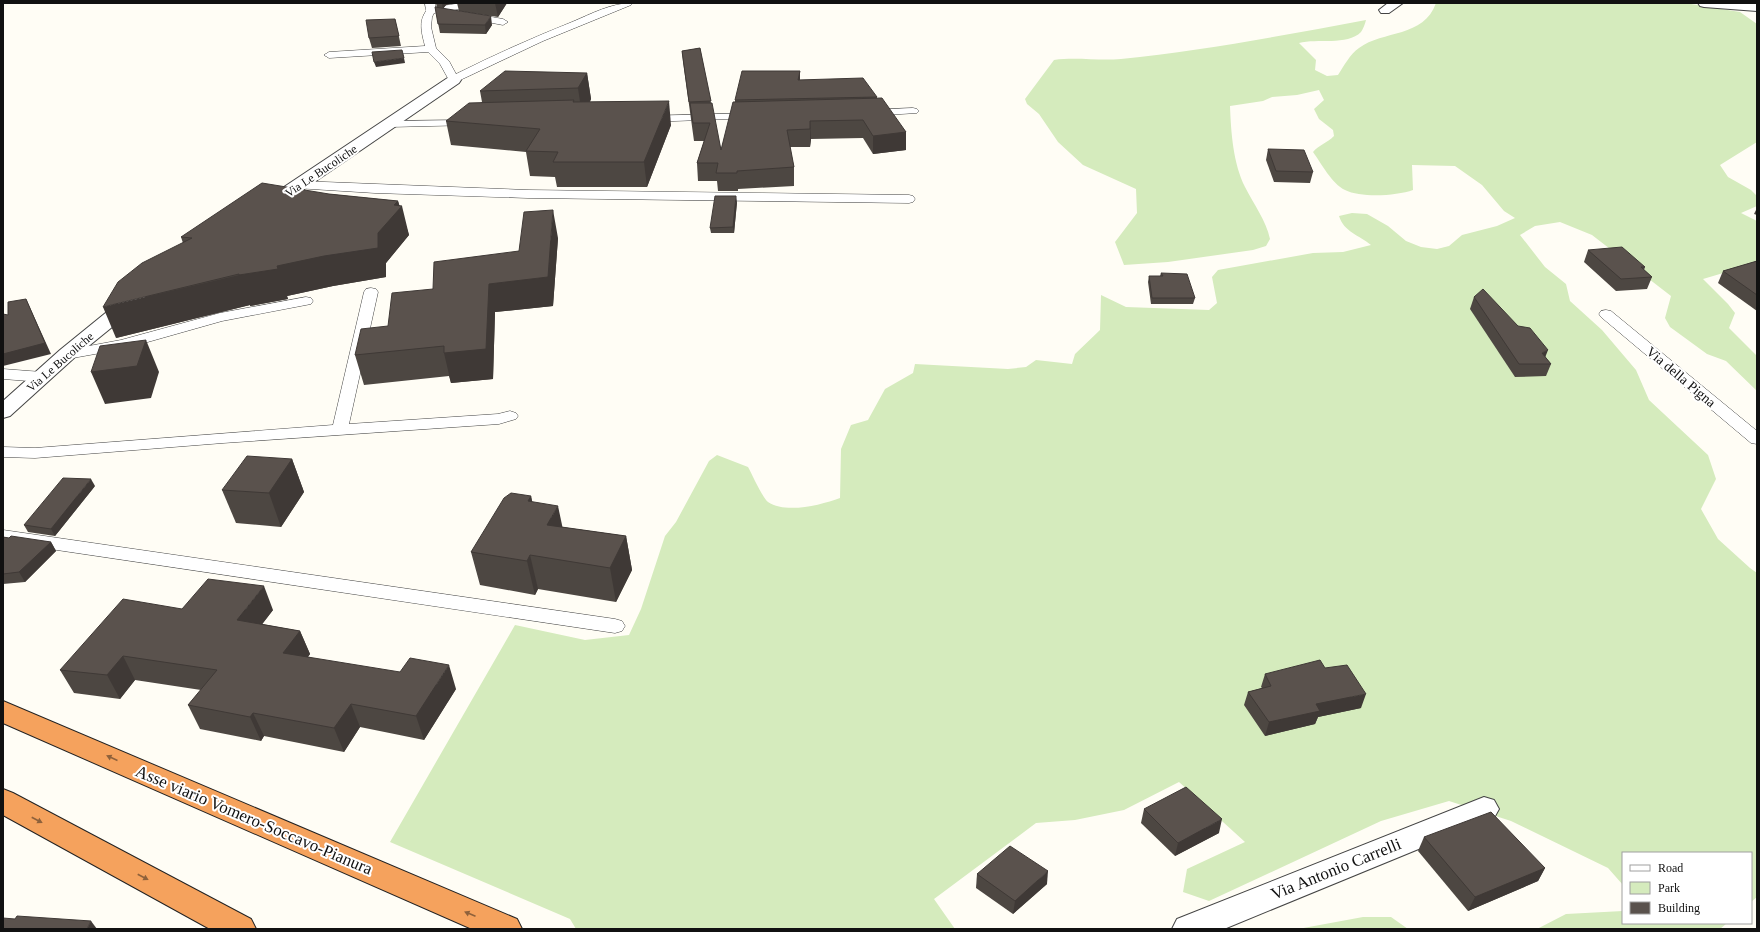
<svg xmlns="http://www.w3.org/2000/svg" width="1760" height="932" viewBox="0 0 1760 932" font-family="'Times New Roman',serif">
  <rect width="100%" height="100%" fill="#fffdf5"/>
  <!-- green -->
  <g fill="#d5ebbd">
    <path d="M1436,3h249l55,9 17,12v118l-37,23 8,12 23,13 6,6v10l-16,7 16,8v42l-54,16 25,25 7,9 -6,15 28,28v35l-31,-30 -19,-7 -37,-27 -5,-9 6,-22 -79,-61 -32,-13 -25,4 -15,9 25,32 21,17 4,17 32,29 34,40 13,30 59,55 8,24 -15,30 17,30 32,29 7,5v324l-6,5v-49h-128v32l-15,-17 -97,-47 -62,-20 -68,20 -172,80 -26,-9 4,-23 58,-27 -66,-60 -55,28 -49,10 -39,3 -102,76 21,30h-379l-6,-10 -180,-77 125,-217 70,15 44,-5 12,-26 24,-73 11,-14 33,-61 8,-6 31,12c4,7 14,30 20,35 18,12 53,3 72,-4l1,-49 10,-24 17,-5 17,-31 28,-16 2,-9 93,5 18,-2 10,-7 36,4 3,-10 25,-24 1,-35 25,12 83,3 8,-7 -5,-26 6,-7 95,-17 30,-1 28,-7c-12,-10 -27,-13 -32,-29l13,-3 15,1 21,12 18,15 15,6 16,2 12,-3 13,-11 35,-9 18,-8 -11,-7 -22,-26 -27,-19 -43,-1 1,25c-17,6 -52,8 -68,0 -13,-6 -24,-27 -32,-38 6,-7 14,-9 21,-16l-1,-6 -14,-11 -5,-10 10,-9 -5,-10 -22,5 -25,2 -9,4 -33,5c1,26 3,57 15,81 9,18 21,33 25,52l-4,7 -13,4 -85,12 -44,3 -9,-23 22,-29 -1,-24 -53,-24 -25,-23 -19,-28 -12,-10 -2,-5 29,-39c22,-3 45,1 67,-1 82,-8 164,-24 245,-39 -1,4 -3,9 -5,12 -14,14 -44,6 -62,11l17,17 -1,10 12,6 11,-1c6,-9 12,-21 21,-27 24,-18 65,-10 77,-45z"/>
    <path d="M1623,911v12h104l-7,6h-183l29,-15z"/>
    <path d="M1363,917h28l17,12h-110z"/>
  </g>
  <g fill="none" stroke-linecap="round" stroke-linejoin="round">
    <!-- lane casing -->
    <g stroke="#444" stroke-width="1">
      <g id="lane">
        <path d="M425,3h10v4l27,-4h22l-5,3 -45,7 -2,4 -1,10 5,21 13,13 7,13c38,-19 76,-36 116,-52 19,-8 39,-19 61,-19l-2,2 -88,36 -89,42 -4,-1 -10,-18 -12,-12 -99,6 -5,-3 5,-3 96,-6c-3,-12 -7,-24 1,-35z"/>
        <path d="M469,13l34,6 5,3 -5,3 -37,-7 -2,-2z"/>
        <path d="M913,108l4,1 2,2 -2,2 -48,3 -6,-3 6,-3z"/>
        <path d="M752,113l4,1 2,2 -2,2 -109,4 -6,-3 6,-3z"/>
        <path d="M468,120l6,3 -2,2 -82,2 -6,-3 6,-3z"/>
        <path d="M299,181l229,9 381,5 4,1 2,3 -2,3 -4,1 -381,-5 -153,-5 -80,-5 -2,-3 2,-3z"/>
        <path d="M371,288l5,1 2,3 -29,132 149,-10 12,-3 6,2 2,3 -2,3 -17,5 -276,19 -188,15 -32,-1v-10l32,1 298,-23 31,-133 2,-3z"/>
        <path d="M306,297l5,1 2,3 -2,3 -89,17 -99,28 -56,10 -5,-2 -3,-3 3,-3 59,-11 99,-27z"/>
        <path d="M1606,310l5,1 146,120v13l-6,-1 -150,-126 -2,-3 2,-3z"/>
        <path d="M3,369l39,3 6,2 2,3 -2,3 -6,2 -39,-3z"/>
        <path d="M3,530l612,89 7,2 3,5 -3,5 -7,2 -612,-91z"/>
      </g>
    </g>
    <!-- street casing -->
    <g stroke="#444" stroke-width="2">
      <g id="street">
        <path d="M1388,3h15l-14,10h-8l-2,-3z"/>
        <path d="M1698,3h59v8l-53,-4 -4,-1z"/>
        <path d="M454,76l5,1 2,3 -2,3 -184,126 -6,1 -6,-1 -2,-4 2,-4 186,-124z"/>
        <path d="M131,296l7,2 2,4 -2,4 -64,52 -64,58 -7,2v-17l57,-51 64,-52z"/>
        <path d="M1484,797l10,3 5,9 -5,9 -270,111h-52l5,-10z"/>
      </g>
    </g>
    <!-- highway casing -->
    <g stroke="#222" stroke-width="2">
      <g id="highway">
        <path d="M3,701l514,218 5,10h-50l-469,-206z"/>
        <path d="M3,789l10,4 238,126 5,10h-46l-207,-114z"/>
      </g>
    </g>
    <!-- lane -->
    <use href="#lane" fill="#fff" fill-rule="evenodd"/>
    <!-- street -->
    <use href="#street" fill="#fff" fill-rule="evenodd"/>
    <!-- highway -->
    <use href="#highway" fill="#f5a25d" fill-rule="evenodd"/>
  </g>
  <!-- wall -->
  <g fill="#4d4742">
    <path d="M436,3h18l-8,2 -3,3 49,17 -6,9 -46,-1 -5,-26 2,1z"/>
    <path d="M457,3h50l-9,14 -39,-6z"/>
    <path d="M395,19l6,27 -29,2 -3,-10z"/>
    <path d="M700,48l11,55 10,47 14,-48v-2l65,-29v9l77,17v1l29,34v18l-33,4 -10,-16 -52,1 -1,8h-20l4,20v19l-56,3v2h-20l-1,-10h-19l-1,-18 7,-22h-10l-11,-80 -1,-10z"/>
    <path d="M587,73l4,26 -1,3 81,23 -24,62h-90l-2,-10 -25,-1 -4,-24 -75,-7 -5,-24 36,-19 -2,-11z"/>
    <path d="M1268,149l45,23 -3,11 -36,-1 -8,-22z"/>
    <path d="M329,194l69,7 11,34 -23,28v14l-53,9 -46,10 1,3 -38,7v-1l-134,33 67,-95 -2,-6z"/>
    <path d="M737,202l-3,31h-23l-1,-5z"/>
    <path d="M1757,208v7l-3,-1z"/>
    <path d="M558,238l-5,68 -58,6 -2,67 -42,4 -2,-7 -85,9 -9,-30 33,-29 45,-37 86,-38z"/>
    <path d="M1588,250l57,17 -1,3 8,7 -5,12 -31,2 -32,-29z"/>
    <path d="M1757,261v50l-39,-28 5,-12z"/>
    <path d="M1161,273l34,25 -2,6h-42l-3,-22 1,-6h11z"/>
    <path d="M1474,297l71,60 6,7 -5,12 -31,1 -45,-68z"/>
    <path d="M292,459l12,33 -23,35 -45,-4 -14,-33z"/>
    <path d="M95,486l-40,50 -27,-4 -4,-7z"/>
    <path d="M531,496l1,6 30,25 64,9 6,34 -16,32 -78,-13 -3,6 -55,-10 -9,-33z"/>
    <path d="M3,537l6,1 42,4 5,9 -31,31 -22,2z"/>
    <path d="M182,609l91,1 -11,14 38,7 10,23 -2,3 148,32 -32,51 -64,-13 -16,25 -80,-16 -3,5 -61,-12 -12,-24 13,-15 -66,-10 -15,19 -46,-6 -14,-23z"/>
    <path d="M1325,668l36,40 -43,9 -3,7 -50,12 -21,-31 4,-13 14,-4 -1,-1 4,-13z"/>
    <path d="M1144,809l75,24 -44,23 -34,-33z"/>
    <path d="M1424,837l121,31 -7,13 -70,30 -50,-60z"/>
    <path d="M977,874l70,10 -34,30 -37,-26z"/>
  </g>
  <!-- shaded-wall -->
  <g fill="#3f3936">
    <path d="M442,3h12l-8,2 -3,4z"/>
    <path d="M495,3h12l-9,14z"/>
    <path d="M491,16l1,9 -6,9 -1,-9z"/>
    <path d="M404,58l1,5 -29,4 -2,-5z"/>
    <path d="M800,71v10l-2,-1z"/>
    <path d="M587,73l4,26 -9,16 -4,-27z"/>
    <path d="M669,101l2,24 -24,62 -3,-25z"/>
    <path d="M810,121l1,18 -1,8z"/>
    <path d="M906,132v18l-33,4v-18z"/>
    <path d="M736,196l1,6 -3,31 -1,-6z"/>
    <path d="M398,201l2,7 2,-2 7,29 -23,28v14l-53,9 -46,10 1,3 -38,7v-1l-134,33 -13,-31 174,-41 101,-33 16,-28z"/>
    <path d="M553,210l5,28 -5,68 -58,6 -2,67 -42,4 -7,-30 45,-69 59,-7z"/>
    <path d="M26,299l25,55 -48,12v-12z"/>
    <path d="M146,340l13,32 -8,26 -46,6 -14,-32z"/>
    <path d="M1548,350l-5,13 -1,-10z"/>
    <path d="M292,459l12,33 -23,35 -12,-34z"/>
    <path d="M91,479l4,7 -40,50 -4,-7z"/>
    <path d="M531,496l7,33 -10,-28z"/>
    <path d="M558,506l7,33 -18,-14z"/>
    <path d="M626,536l6,34 -16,32 -6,-34z"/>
    <path d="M51,542l5,9 -31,31 -6,-10z"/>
    <path d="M530,555l8,34 -3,6 -8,-34z"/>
    <path d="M264,586l9,24 -25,33 -11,-23z"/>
    <path d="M300,631l10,23 -17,22 -10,-23z"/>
    <path d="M123,656l12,24 -15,19 -13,-24z"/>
    <path d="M449,665l7,24 -32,51 -8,-24z"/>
    <path d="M1366,694l-5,14 -43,9 -3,7 -50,12 4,-14 47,-18z"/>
    <path d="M351,704l9,23 -16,25 -10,-24z"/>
    <path d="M253,713l11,23 -3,5 -11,-24z"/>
    <path d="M1222,819l-3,14 -44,23 3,-13z"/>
    <path d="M1545,868l-7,13 -70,30 7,-14z"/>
    <path d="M1048,871l-1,13 -34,30 2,-13z"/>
    <path d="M91,921l6,8h-10z"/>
  </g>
  <!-- building -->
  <g fill="#5a524d" stroke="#3f3936">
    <path d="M435,7l56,9 -6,9 -47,-1z"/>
    <path d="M395,19l4,17 -30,2 -3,-18z"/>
    <path d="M700,48l11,53 -22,1 -7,-51z"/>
    <path d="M402,50l2,8 -30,4 -2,-10z"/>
    <path d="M505,71l82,2 -9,15 -98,3z"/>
    <path d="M742,71h58l-2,9 65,-2 14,19 -142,3z"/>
    <path d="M882,98l24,34 -33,4 -10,-16 -53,1v8l-23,1 7,37 -57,4v2h-21l2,-10h-21l13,-40h-17l-3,-20h22l9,47 12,-48z"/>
    <path d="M574,100l-1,2 96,-1 -25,61h-91l5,-10 -32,-1 14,-22 -94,-8 23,-18z"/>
    <path d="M1268,149l36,1 9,22 -37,-1z"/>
    <path d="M262,183l67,11 69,7 -4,4 8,1 -24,27v15l-54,8 -47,10 1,3 -39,6v-1l-136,33 15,-25 24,-19 50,-25 -11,-1z"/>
    <path d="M715,196h21l-3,31 -23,1z"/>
    <path d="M553,210l-5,67 -59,7 -3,65 -42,4v-7l-89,9 6,-26 27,-3 4,-33 41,-4 1,-27 85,-11 5,-39z"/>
    <path d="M1622,247l23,20h-4l11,10 -31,2 -33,-29z"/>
    <path d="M1757,261v34l-34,-24z"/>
    <path d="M1161,273l26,1 8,24h-43l-3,-22h14z"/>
    <path d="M1483,289l35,37 12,2 18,22 -6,3 9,11h-32l-45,-67z"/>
    <path d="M26,299l19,44 -42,11v-40l5,1v-13z"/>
    <path d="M146,340l-9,26 -46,6 9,-26z"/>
    <path d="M247,456l45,3 -23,34 -47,-3z"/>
    <path d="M63,478l28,1 -40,50 -27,-4z"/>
    <path d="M511,493l20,3 -3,5 30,5 -11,19 79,11 -16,32 -80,-13 -3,6 -56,-9 33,-54z"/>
    <path d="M11,536l40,6 -32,30 -16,2v-37l6,1z"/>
    <path d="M208,579l56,7 -27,34 63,11 -17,22 117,19 10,-14 39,7 -33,51 -65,-12 -17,24 -81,-15 -3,4 -62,-12 29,-35 -94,-14 -16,19 -47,-5 63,-71 59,10z"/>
    <path d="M1320,660l5,8 22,-3 19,29 -50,10 4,7 -51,11 -21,-30 23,-6 -6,-12z"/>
    <path d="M1186,787l36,32 -44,24 -34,-34z"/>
    <path d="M1491,812l54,56 -70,29 -51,-60z"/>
    <path d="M1010,846l38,25 -33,30 -38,-27z"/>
    <path d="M17,916l74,5 -4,8h-84v-11l12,1z"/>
  </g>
  <!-- one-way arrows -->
  <defs><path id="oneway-solid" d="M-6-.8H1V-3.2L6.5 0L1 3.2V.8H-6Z"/></defs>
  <g fill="#8e613b">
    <use href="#oneway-solid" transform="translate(112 758) rotate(-156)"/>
    <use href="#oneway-solid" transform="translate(37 820) rotate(28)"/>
    <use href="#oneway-solid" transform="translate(143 877) rotate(28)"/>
    <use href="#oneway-solid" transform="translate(470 914) rotate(-157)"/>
  </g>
  <g text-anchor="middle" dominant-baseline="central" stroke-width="4" stroke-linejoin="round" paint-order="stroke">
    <!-- far-street labels -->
    <g font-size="12" fill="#111" stroke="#fff">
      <text transform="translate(321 171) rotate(-34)">Via Le Bucoliche</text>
      <text transform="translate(60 362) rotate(-41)">Via Le Bucoliche</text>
    </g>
    <!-- street labels -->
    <g font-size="14" fill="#111" stroke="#fff">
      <text transform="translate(1681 377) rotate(40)">Via della Pigna</text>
    </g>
    <!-- near-street labels -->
    <g font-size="17" fill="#111" stroke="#fff">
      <text transform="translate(254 820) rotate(23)">Asse viario Vomero-Soccavo-Pianura</text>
      <text transform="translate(1336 869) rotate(-22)">Via Antonio Carrelli</text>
    </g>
  </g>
  <!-- border -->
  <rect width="1760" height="932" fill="none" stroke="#111111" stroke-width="8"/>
  <!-- legend -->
  <rect x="1622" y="852" width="130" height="72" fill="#ffffff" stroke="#a0a0a0"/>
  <rect x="1630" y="865" width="20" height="6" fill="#ffffff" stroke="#a0a0a0"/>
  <text x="1658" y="872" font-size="12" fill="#111111">Road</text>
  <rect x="1630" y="882" width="20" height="12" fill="#d5ebbd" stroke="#a0a0a0"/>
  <text x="1658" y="892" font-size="12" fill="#111111">Park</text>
  <rect x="1630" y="902" width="20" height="12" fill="#5a524d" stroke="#a0a0a0"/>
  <text x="1658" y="912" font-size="12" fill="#111111">Building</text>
</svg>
